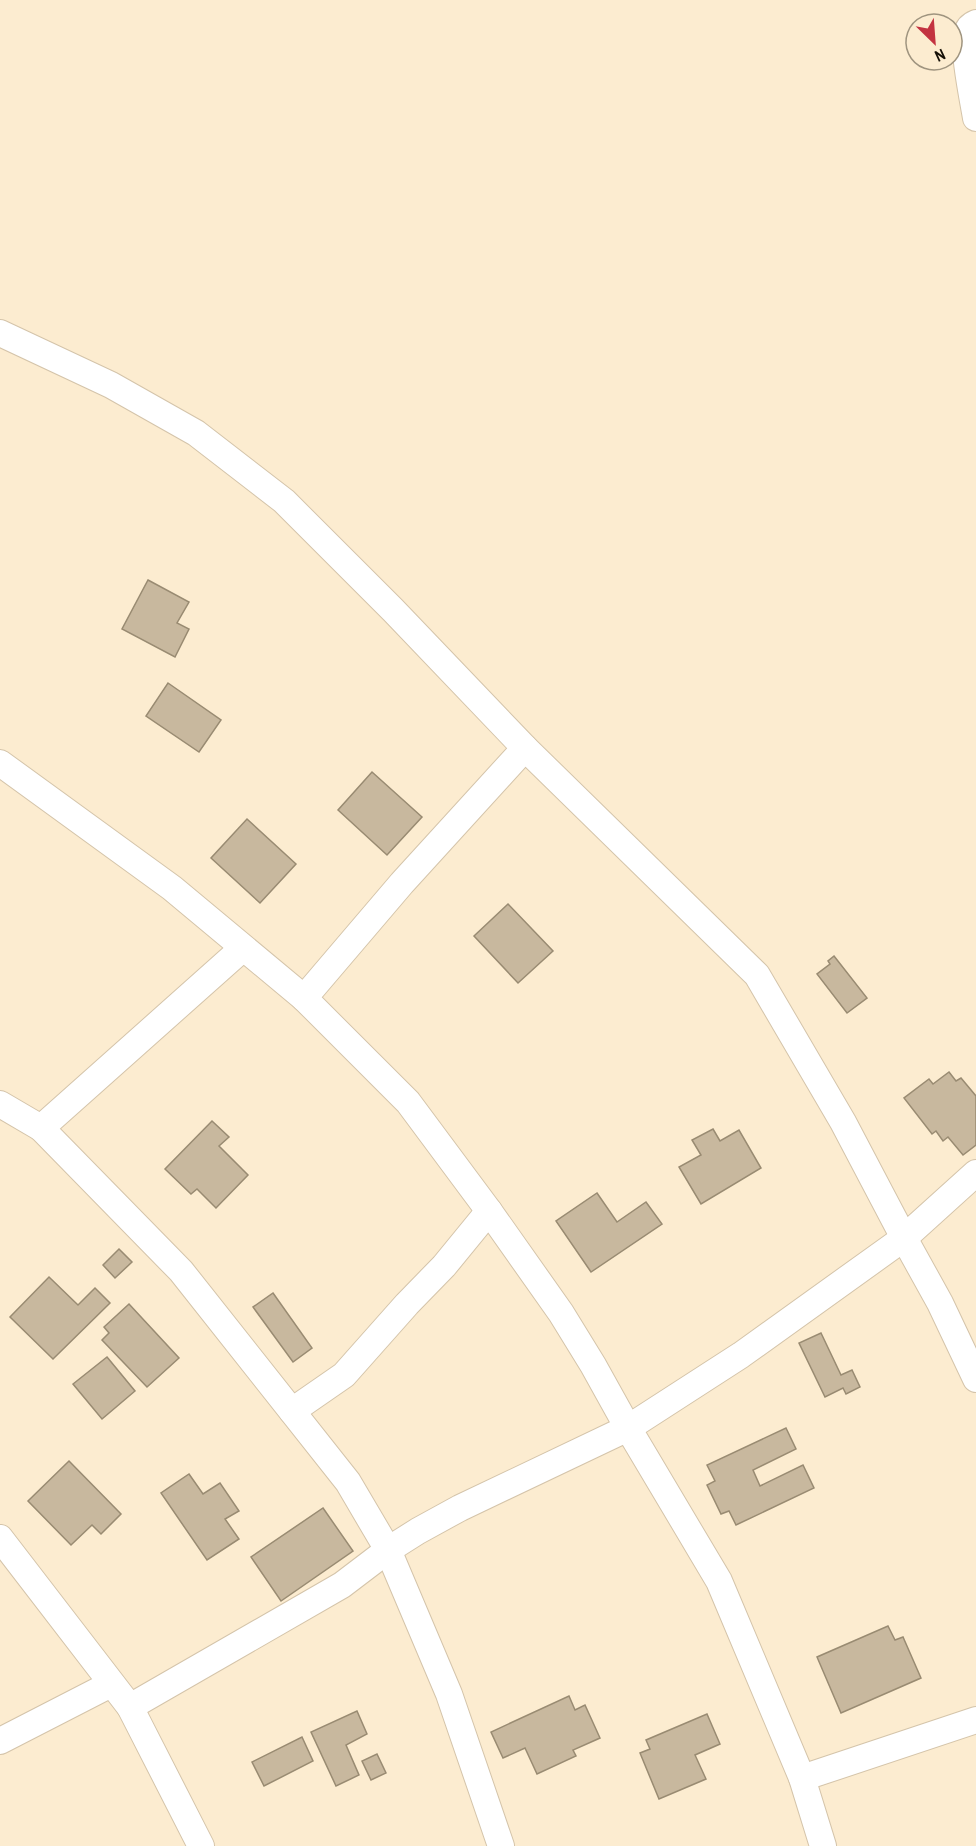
<svg xmlns="http://www.w3.org/2000/svg" width="976" height="1846" viewBox="0 0 976 1846" font-family="'Archivo Narrow',sans-serif">
  <rect width="100%" height="100%" fill="#fcecd0"/>
  <!-- building -->
  <g fill="#c8b89e" stroke="#998b72" stroke-width="1.5">
    <path d="M148,580l41,22 -12,21 12,6 -14,28 -53,-28z"/>
    <path d="M168,683l53,37 -22,32 -53,-36z"/>
    <path d="M372,772l50,45 -35,38 -49,-45z"/>
    <path d="M247,819l49,45 -36,39 -49,-45z"/>
    <path d="M508,904l45,47 -35,32 -44,-47z"/>
    <path d="M834,956l33,42 -20,15 -30,-39 13,-10 -2,-3z"/>
    <path d="M949,1072l7,9 5,-3 15,18v49l-13,10 -15,-18 -5,4 -7,-10 -4,3 -28,-36 25,-19 4,5z"/>
    <path d="M212,1121l17,16 -10,9 29,29 -32,33 -19,-19 -6,5 -26,-25z"/>
    <path d="M713,1129l7,12 19,-11 22,38 -60,36 -22,-37 22,-12 -9,-15z"/>
    <path d="M597,1193l20,29 29,-20 16,22 -71,48 -35,-51z"/>
    <path d="M119,1249l13,13 -17,16 -12,-13z"/>
    <path d="M49,1277l29,28 17,-17 15,15 -57,56 -43,-42z"/>
    <path d="M273,1293l39,55 -19,14 -40,-55z"/>
    <path d="M129,1304l50,54 -32,29 -45,-47 7,-7 -5,-6z"/>
    <path d="M821,1333l20,42 11,-5 8,17 -14,7 -3,-6 -18,9 -26,-54z"/>
    <path d="M107,1357l28,34 -33,28 -29,-35z"/>
    <path d="M786,1428l10,21 -43,21 7,16 43,-21 11,23 -78,37 -7,-14 -8,3 -14,-29 8,-4 -8,-16z"/>
    <path d="M69,1461l52,53 -20,20 -9,-9 -21,20 -43,-44z"/>
    <path d="M189,1474l14,20 17,-11 19,28 -14,8 14,20 -32,21 -46,-67z"/>
    <path d="M323,1508l30,43 -72,50 -30,-44z"/>
    <path d="M888,1626l7,14 8,-3 18,41 -80,35 -24,-56z"/>
    <path d="M569,1696l6,14 10,-5 15,33 -27,12 3,6 -39,18 -12,-26 -22,10 -12,-26z"/>
    <path d="M357,1711l10,23 -21,11 13,30 -23,11 -25,-54z"/>
    <path d="M707,1714l13,30 -25,11 11,24 -47,20 -19,-46 10,-4 -4,-9z"/>
    <path d="M302,1737l11,24 -49,25 -12,-24z"/>
    <path d="M377,1754l9,19 -15,7 -9,-19z"/>
  </g>
  <g fill="none" stroke-linecap="round" stroke-linejoin="round">
    <!-- minor casing -->
    <g stroke="#d4c4aa" stroke-width="28">
      <g id="minor">
        <path d="M976,23c-5,2 -8,5 -9,10 -5,14 6,67 9,85"/>
        <path d="M0,333l111,52 85,48 88,68 109,109 132,138 232,227 86,147 61,116 36,65 36,76"/>
        <path d="M0,763l172,125 132,110 104,104 81,109 72,102 32,52 35,63 91,153 83,197 21,68"/>
        <path d="M304,998l98,-115 123,-135"/>
        <path d="M0,1104l41,24 140,143 167,211 40,68 61,144 52,152"/>
        <path d="M41,1128l202,-180"/>
        <path d="M292,1411l52,-36 63,-71 37,-38 45,-55"/>
        <path d="M0,1538l130,169 71,139"/>
        <path d="M130,1707l212,-122 46,-35 30,-19 42,-23 168,-80 113,-73 163,-117 72,-65"/>
        <path d="M0,1741l111,-57"/>
        <path d="M802,1778l174,-58"/>
      </g>
    </g>
    <!-- minor -->
    <use href="#minor" stroke="#fff" stroke-width="26"/>
  </g>
  <!-- north arrow -->
  <g transform="translate(934 42) rotate(155)"><circle r="28" fill="#fcecd0" stroke="#9f947f" stroke-width="1.5"/>
  <path d="M0-4.5L10 22L0 15L-10 22Z" fill="#c33341"/>
  <text y="-9" font-size="16" font-weight="bold" text-anchor="middle" fill="#140f06">N</text>
  </g>
</svg>
